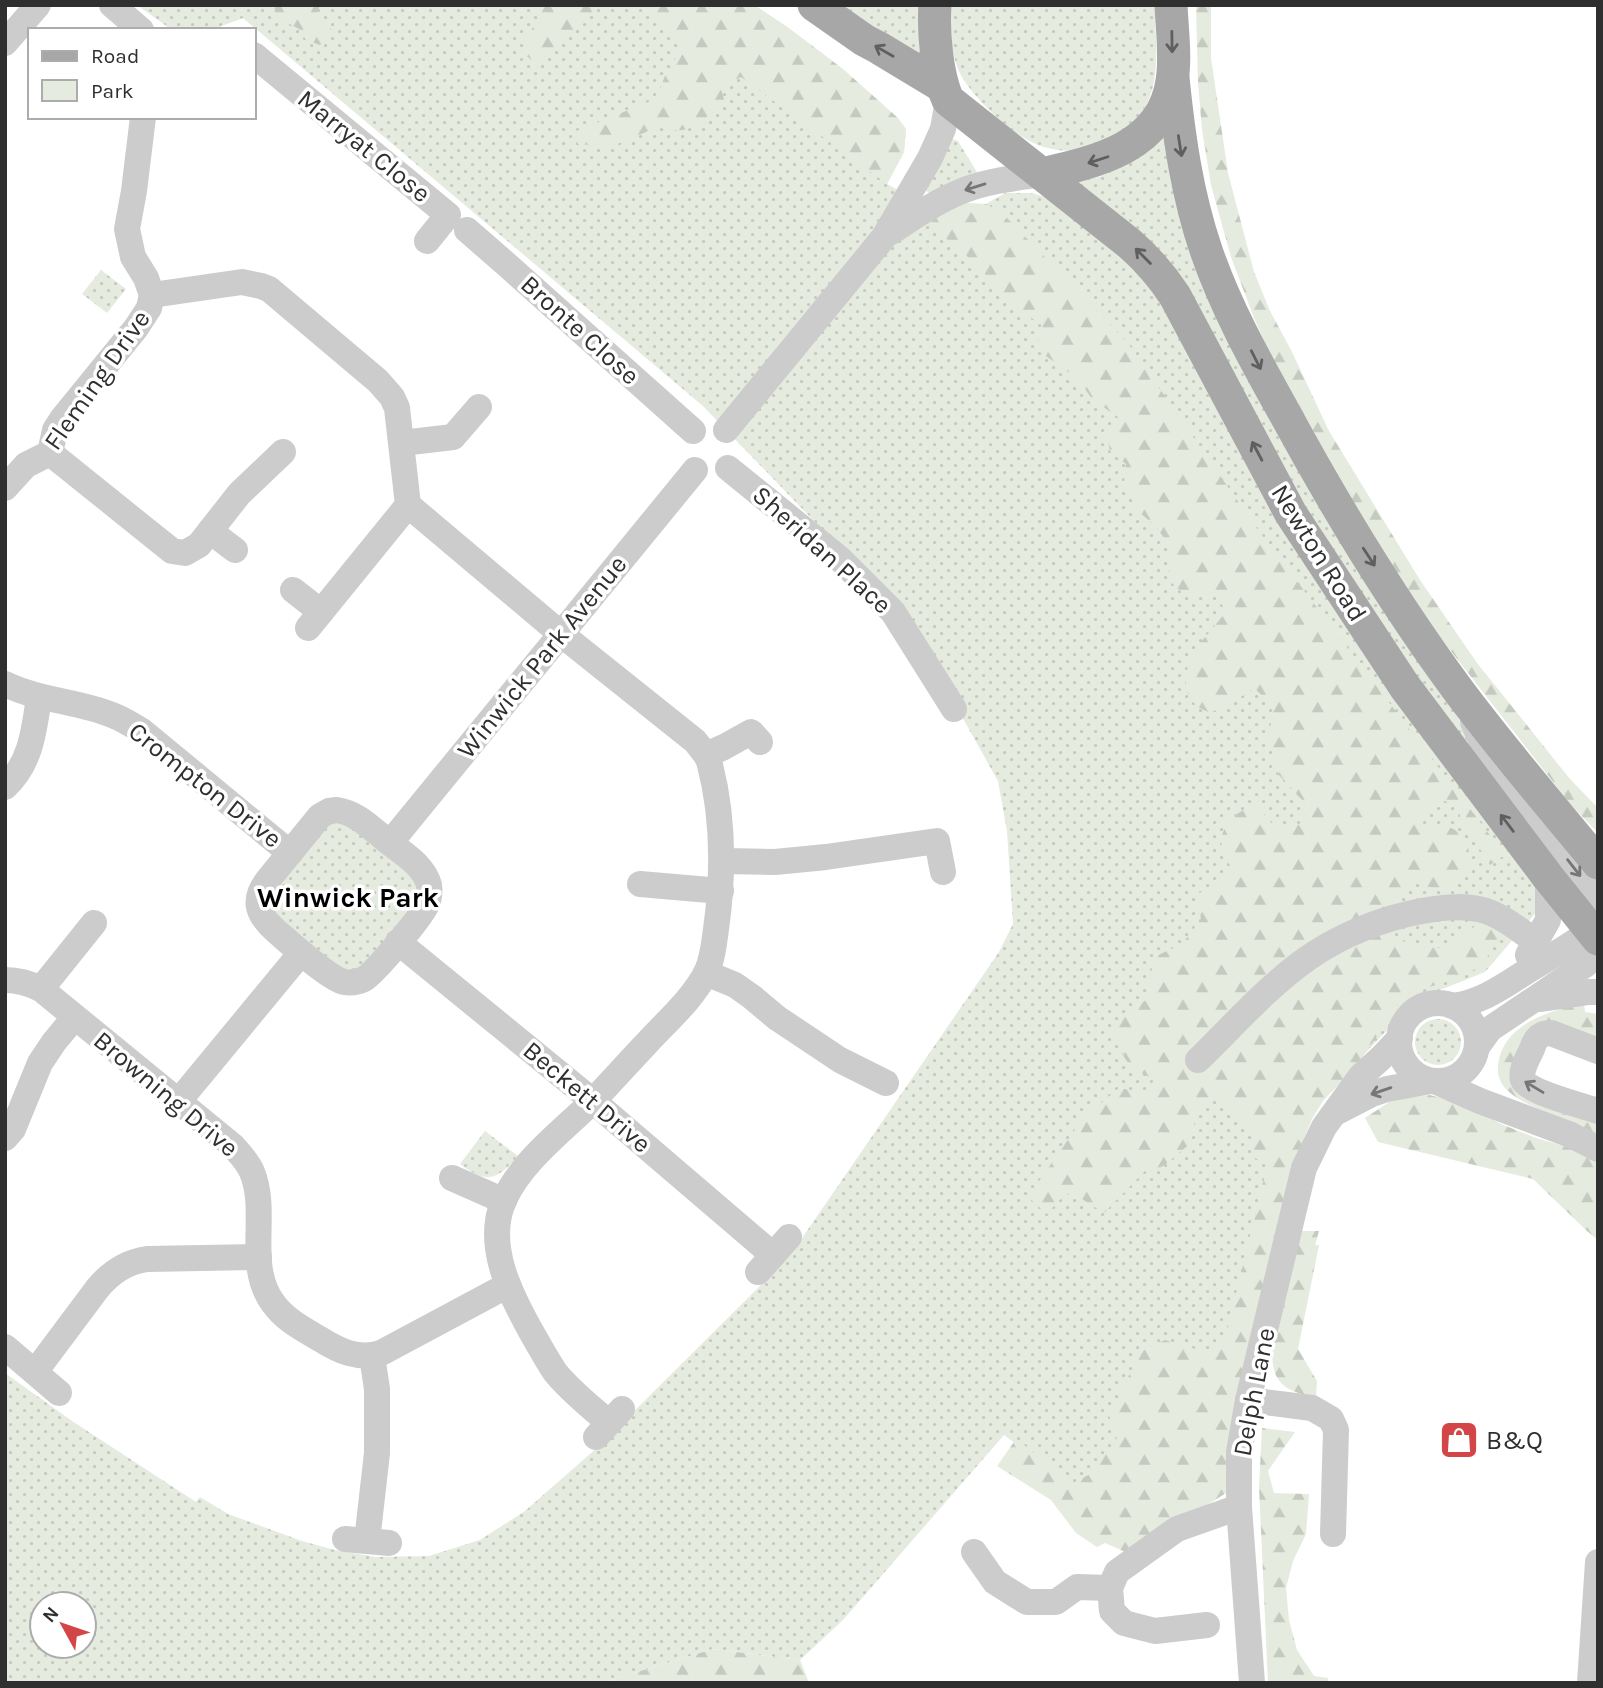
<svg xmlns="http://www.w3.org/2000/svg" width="1603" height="1688" viewBox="0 0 1603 1688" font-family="Karla,sans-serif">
  <defs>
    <pattern id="green-dots" width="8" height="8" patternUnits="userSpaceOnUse" patternTransform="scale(1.75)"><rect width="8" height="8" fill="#e5ebdf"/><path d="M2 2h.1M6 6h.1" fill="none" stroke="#c5cac0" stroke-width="1.8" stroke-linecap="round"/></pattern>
    <pattern id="forest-firs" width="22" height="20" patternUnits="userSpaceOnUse" patternTransform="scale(1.75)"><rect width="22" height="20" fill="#e5ebdf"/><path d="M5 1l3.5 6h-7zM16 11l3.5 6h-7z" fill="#c5cac0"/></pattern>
  </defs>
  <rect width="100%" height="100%" fill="#fff"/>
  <!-- green -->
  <g fill="url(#green-dots)" fill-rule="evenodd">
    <path d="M137,5h617c40,26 78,54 113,86 14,12 28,24 39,38l-2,23 -17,32 31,17 68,3 19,-11h26l22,6 82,65 411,637 -61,71 -75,30 -14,19 -108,113 -59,248 -114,135 -111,-82 -161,185 -43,40 -87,-11 -112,34h-596v-310l67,48 124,81 4,-5 28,17 74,27 33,9 41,7 53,-1 51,-16 45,-29 73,-64 160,-159 42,-47 199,-289 14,-28 -6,-93 -9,-50 -66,-118 -33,-54 -196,-203 -460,-388 -32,12h-39zM42,1604h42v42h-42z"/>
    <path d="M833,5h88l6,64z"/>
    <path d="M949,5h206c0,28 5,65 -5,91 -9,25 -23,32 -45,43 -8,3 -16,9 -24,11 -14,2 -30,0 -43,-5 -27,-11 -69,-50 -80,-76 -8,-21 -8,-42 -9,-64z"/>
    <path d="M1166,131l5,34 306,589 -85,-105 -145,-238 -175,-230 27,-4 32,-15z"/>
    <path d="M949,138l9,3 20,33 -48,20 -5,-4z"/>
    <path d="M101,270l25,19 -19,24 -25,-19z"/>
    <path d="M340,819l76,57 6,14 -54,76 -18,8 -76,-56 -6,-19 53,-72z"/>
    <circle cx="1438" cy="1042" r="23"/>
    <path d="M485,1131l33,25c-20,23 -31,29 -58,8z"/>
  </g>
  <!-- forest -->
  <g fill="url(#forest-firs)">
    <path d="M274,5h46l-5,15 13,4 5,8 -13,13 -14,-5 -7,-11 -23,-12z"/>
    <path d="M541,5h59l-61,58c-28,-10 -11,-25 -3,-41 3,-5 4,-11 5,-17z"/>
    <path d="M639,5h115l32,21 57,43 55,49 8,11 -2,23 -17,32 -146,-107 -21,9 4,13c-20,22 -34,39 -66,28l-48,20 -32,-3 -4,-12 82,-33 9,-23 18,-31z"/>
    <path d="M1196,5h15v53l17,115 26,99 16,39 21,39 38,81 91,149 57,83 93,116 28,29v25l-27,-28 -131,-168 -58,-86 -99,-167 -29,-66 -23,-61 -20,-72 -9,-55 -4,-48z"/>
    <path d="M955,203l32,1 20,14 121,125 127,183 250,329 -15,10 -30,-48 -1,-10 -19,-8 -19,18 2,7c18,-1 38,3 45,22 1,5 1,13 2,18 -18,22 -24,31 -53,19l-40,28 10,22 28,14 32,1 32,-25 25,7 -23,37 -66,26 -18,13 -11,18 -31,43 -32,34 -11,18 -8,19 -63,253 -15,102 -96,61 -25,-11 -8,4 -21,-14 -25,-33 -54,-34 19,-27 59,44 18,-11 25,-36 -9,-20 32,-65 24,-11 44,13 16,-14 42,-173 -16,-11 2,-15 -13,-24 -26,-21 -19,25 -5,24c-13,10 -23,21 -37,28l-7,-2 -42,43 -33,-21 -13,9 -11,13 -19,-17 55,-79 36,-30 24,4 12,-12 -23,-12 -8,-11 -12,-32 34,-25 8,-43 28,-13 19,-25 -5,-24 37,-21 -13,-34 8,-20 26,-17 22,25 27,-5 3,-19 -28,-30 -9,-36 4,-32 -19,-18 -31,21 -15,3 -12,-6 -8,-12 -3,-15 6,-25 35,-42 -10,-18c-25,6 -29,5 -47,-14l-1,-37 -13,-17 -18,-16 -13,-27 2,-19 -16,-13 -3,-15 11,-19 -25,-17 -16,-22 -34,-24 -5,-13 4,-17 -33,-18 -19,-27 -28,-28 -33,-26 9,-11z"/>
    <path d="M1584,1003l1,9 13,2v29l-41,-12 -36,37 77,48v20c-17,-8 -33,-15 -50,-23 -14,-6 -30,-12 -42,-24 -6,-6 -9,-15 -8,-24 5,-41 51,-54 86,-62z"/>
    <path d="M1430,1095l37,10 34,19 35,14 38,11 24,11v80l-11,-9 -54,-52 -155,-37 -13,-24 29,-19z"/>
    <path d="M1301,1231h18l-4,14h4l-21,104 19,32 -1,16c-33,-6 -45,-15 -44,-50z"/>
    <path d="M1262,1428l33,4 -27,39 6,22 35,1 -3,40 -13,27 -7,27 3,32 8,30 17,26 14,2v5h-60l-9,-196z"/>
    <path d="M713,1649l87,11 9,23h-208z"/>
  </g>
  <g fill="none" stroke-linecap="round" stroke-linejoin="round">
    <!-- minor -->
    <g stroke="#ccc" stroke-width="26">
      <path d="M112,5l29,25"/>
      <path d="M5,43l33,-38"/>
      <path d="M254,55l194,160 -21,26"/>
      <path d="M143,117l-9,74 -7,38 6,28 13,21 6,17"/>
      <path d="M467,230l39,34 187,167"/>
      <path d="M891,232c23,-15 46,-31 71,-41 25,-10 53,-13 80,-17"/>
      <path d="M152,295l90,-13 19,4 8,3 109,92 14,16 5,11 11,97 153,129 134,107 11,14 3,6c15,56 15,111 7,168 -2,14 -3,29 -9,42 -14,28 -40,50 -61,73 -18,19 -36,39 -54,58 -31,30 -70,59 -88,98 -20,45 7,96 29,135 7,12 14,25 22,37 15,19 36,35 54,51"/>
      <path d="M726,430l158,-193 46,-79 13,-29 5,-29"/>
      <path d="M402,443l51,-6 26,-30"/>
      <path d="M50,453l122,98 13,2 14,-8 40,-51 44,-42"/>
      <path d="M728,468l111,90 54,54 61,97"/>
      <path d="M5,488l21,-23 24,-12 5,-23 7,-11 74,-91 13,-20 3,-13"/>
      <path d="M210,531l25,19"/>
      <path d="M293,590l28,22"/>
      <path d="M308,628l100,-123"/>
      <path d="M5,684c36,17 72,17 107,31 11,4 20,10 30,16l148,122"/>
      <path d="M1473,722l15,34 110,143"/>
      <path d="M706,755l18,-8 27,-15 9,10"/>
      <path d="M5,787c26,-24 29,-56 34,-90"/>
      <path d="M337,810c20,3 34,18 49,30 15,12 38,25 43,45 1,7 0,15 -3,21 -6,12 -51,67 -62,73 -6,3 -13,4 -20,3 -16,-4 -54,-39 -68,-51 -18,-16 -24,-30 -9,-50l53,-65 9,-5z"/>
      <path d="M390,843l305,-373"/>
      <path d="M723,861l52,1 51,-5 111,-16 6,31"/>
      <path d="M640,884l81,7"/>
      <path d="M398,942l195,159 180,154"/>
      <path d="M1528,955l20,-35v-43"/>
      <path d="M706,973l29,12 17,12 25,21 63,42 46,23"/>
      <path d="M5,980c14,0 24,3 36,9l192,157c7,8 15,16 19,26 17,41 -7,93 21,131 12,17 30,26 47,36 19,12 38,21 61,14l127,-68"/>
      <path d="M41,989l53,-66"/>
      <path d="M1541,999l48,-7h9"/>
      <circle cx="1438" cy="1042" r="39"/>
      <path d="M1452,1006c30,-3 56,-23 80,-38 22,-13 45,-27 66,-42"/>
      <path d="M1477,1047l13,-18 95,-64 13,-11"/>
      <path d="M1598,1051l-47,-18c-12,0 -16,6 -19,16 -4,8 -12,22 -9,31 5,12 60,26 75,31"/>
      <path d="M1198,1060c35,-34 70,-74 110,-102 33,-23 75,-40 114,-47 22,-4 48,-7 69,2 16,6 31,19 45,29"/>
      <path d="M1435,1081l45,20 91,34 27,14"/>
      <path d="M178,1102l123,-149"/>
      <path d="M1337,1112l35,-18 15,-5 44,-8"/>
      <path d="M5,1138l8,-9 27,-66 14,-21 20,-24"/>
      <path d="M452,1178l52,23"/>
      <path d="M758,1272l31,-35"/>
      <path d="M5,1347l54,46"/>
      <path d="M35,1372l62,-83c13,-16 29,-27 50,-30l112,-2"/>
      <path d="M1248,1400l64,8 19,11 5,11 -3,104"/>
      <path d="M596,1437l26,-28"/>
      <path d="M345,1539l44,4"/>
      <path d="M367,1541l10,-88v-64l-5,-33"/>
      <path d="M974,1552l21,30 32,20h29l21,-15 33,1 7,-16 60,-43 62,-22"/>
      <path d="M1110,1588l2,23 12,12 31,8 52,-6"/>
      <path d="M1252,1683l-13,-176v-55l9,-52 56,-232 20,-41 37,-51 20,-18 19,-20"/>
      <path d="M1590,1683l8,-121"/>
    </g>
    <!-- major -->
    <g stroke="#a7a7a7" stroke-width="33">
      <path d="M814,5l50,35 15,8 63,38"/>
      <path d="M935,5c-2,27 2,71 13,95l182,144c18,16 32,32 45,52l116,218 114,173 143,190 50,62"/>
      <path d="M1173,78c6,59 14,116 33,172 19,56 49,110 78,162 52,96 109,190 174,278 44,59 93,116 140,173"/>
      <path d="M1042,174c54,-12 121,-27 130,-93 4,-23 0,-53 -1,-76"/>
    </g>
  </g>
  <!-- one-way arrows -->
  <defs><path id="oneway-shaft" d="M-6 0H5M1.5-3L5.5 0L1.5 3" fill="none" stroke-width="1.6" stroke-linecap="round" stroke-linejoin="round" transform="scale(1.75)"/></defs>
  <g stroke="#5f5f5f">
    <use href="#oneway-shaft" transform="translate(1172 42) rotate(89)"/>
    <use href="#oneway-shaft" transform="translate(884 51) rotate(-150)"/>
    <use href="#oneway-shaft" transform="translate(1180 146) rotate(81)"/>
    <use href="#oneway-shaft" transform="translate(1098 160) rotate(162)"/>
    <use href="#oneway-shaft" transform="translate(1143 256) rotate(-135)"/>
    <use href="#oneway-shaft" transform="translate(1256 360) rotate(63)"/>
    <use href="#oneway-shaft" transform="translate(1257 451) rotate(-118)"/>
    <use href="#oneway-shaft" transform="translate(1369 557) rotate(57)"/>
    <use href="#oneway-shaft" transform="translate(1507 823) rotate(-127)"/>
  </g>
  <g stroke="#767676">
    <use href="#oneway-shaft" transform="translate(975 187) rotate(163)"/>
    <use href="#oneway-shaft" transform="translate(1574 868) rotate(52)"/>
    <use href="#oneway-shaft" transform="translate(1534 1087) rotate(-149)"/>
    <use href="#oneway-shaft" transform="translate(1381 1091) rotate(161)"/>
  </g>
  <!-- icons -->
  <defs>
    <g id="shop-square" transform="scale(2.0125)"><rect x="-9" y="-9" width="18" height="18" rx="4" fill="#d34547" stroke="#fff"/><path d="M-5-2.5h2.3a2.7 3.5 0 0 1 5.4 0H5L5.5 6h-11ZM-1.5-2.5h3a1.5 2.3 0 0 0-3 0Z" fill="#fff"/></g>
  </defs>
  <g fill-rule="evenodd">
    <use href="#shop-square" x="1459" y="1440"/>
  </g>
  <g text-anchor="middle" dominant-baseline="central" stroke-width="7" stroke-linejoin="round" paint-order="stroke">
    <!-- street labels -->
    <g font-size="26" fill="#2f2f2f" stroke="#fff">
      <text transform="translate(364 146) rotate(39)">Marryat Close</text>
      <text transform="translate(580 330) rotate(42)">Bronte Close</text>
      <text transform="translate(97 380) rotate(-55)">Fleming Drive</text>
      <text transform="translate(822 550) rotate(42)">Sheridan Place</text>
      <text transform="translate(1319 553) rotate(58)">Newton Road</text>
      <text transform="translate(542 657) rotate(-51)">Winwick Park Avenue</text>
      <text transform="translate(205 785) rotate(38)">Crompton Drive</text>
      <text transform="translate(166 1094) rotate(40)">Browning Drive</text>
      <text transform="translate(587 1097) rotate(40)">Beckett Drive</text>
      <text transform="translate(1254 1392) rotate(-79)">Delph Lane</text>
    </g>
    <!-- poi labels -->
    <g font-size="26" fill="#2f2f2f" stroke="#fff" text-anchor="start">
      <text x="1486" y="1440">B&amp;Q</text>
    </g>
    <!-- neighbourhood labels -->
    <g font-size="28" font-weight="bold" fill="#000" stroke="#fff">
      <text x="348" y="897">Winwick Park</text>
    </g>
  </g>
  <!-- border -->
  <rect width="1603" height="1688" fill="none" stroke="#2f2f2f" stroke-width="14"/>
  <!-- legend -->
  <rect x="28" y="28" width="228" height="91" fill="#ffffff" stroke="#acacac" stroke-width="2"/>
  <rect x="42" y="51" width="35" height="10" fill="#a7a7a7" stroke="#acacac" stroke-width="2"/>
  <text x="91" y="63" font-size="21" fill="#2f2f2f">Road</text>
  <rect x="42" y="80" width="35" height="21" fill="#e5ebdf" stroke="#acacac" stroke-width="2"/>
  <text x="91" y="98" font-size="21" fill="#2f2f2f">Park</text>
  <!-- north arrow -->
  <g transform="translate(63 1625) rotate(310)"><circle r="33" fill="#ffffff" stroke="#acacac" stroke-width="2"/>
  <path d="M0-5L12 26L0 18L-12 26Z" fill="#d34547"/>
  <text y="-10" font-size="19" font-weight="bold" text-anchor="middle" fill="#2f2f2f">N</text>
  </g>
</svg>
